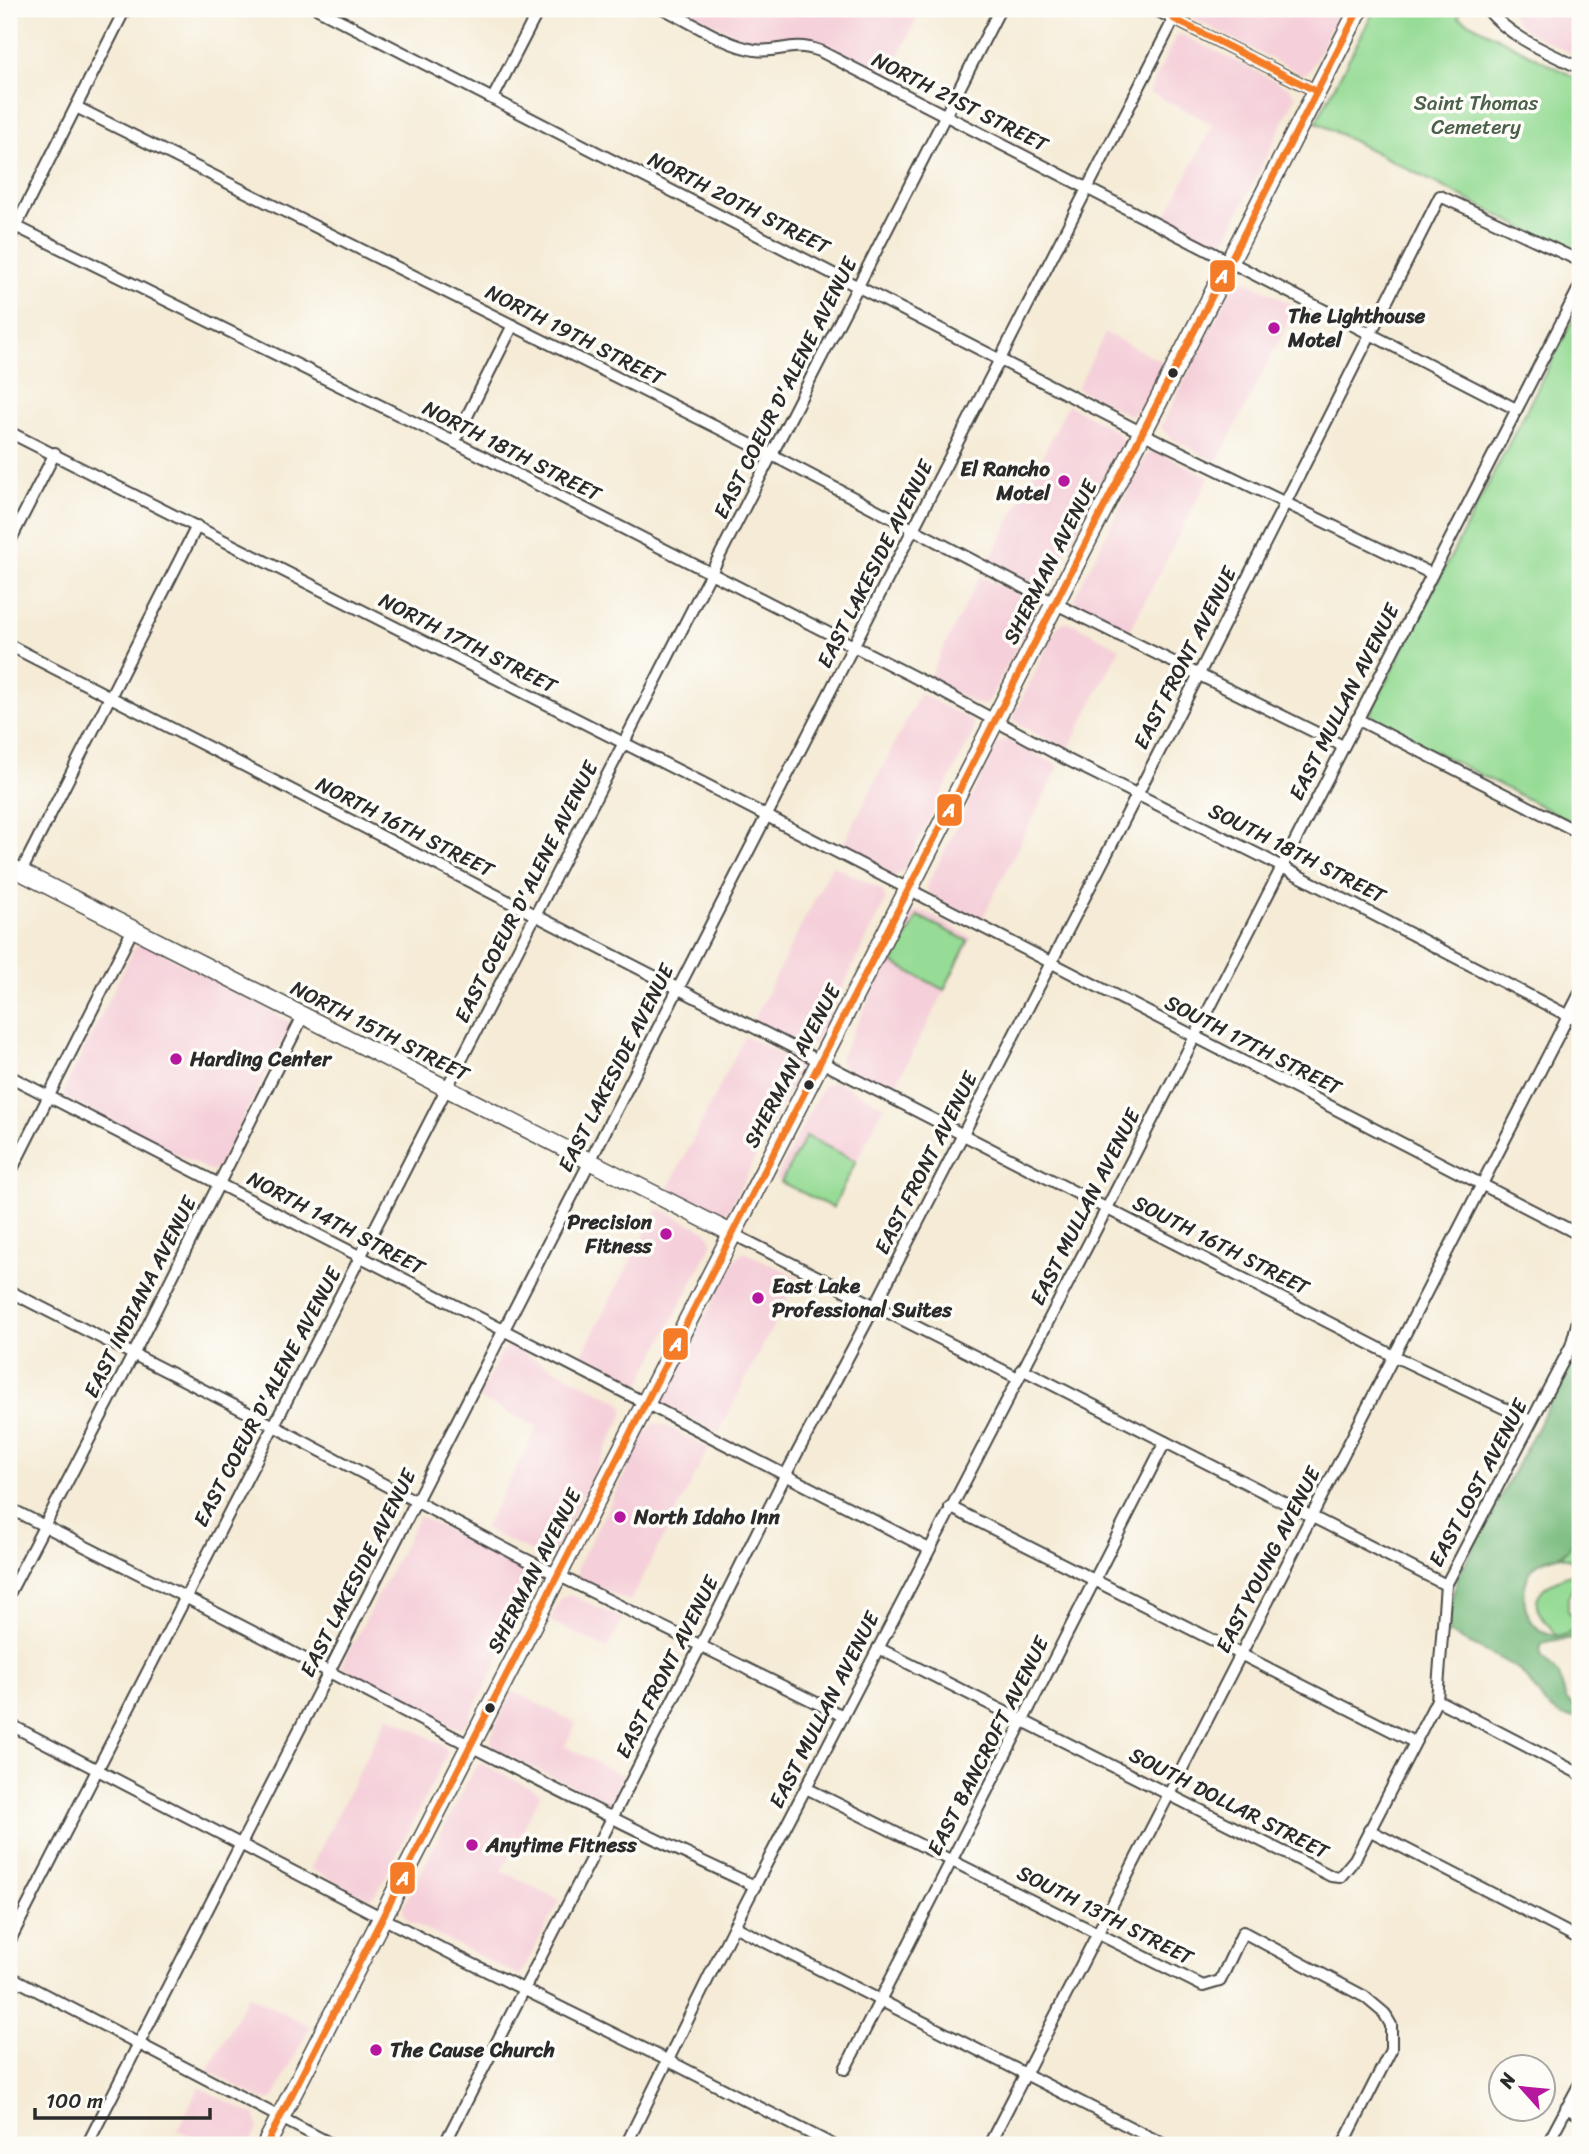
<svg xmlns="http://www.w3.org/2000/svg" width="1589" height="2154" viewBox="0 0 1589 2154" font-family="Sriracha,sans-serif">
  <rect width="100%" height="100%" fill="#fdfcf7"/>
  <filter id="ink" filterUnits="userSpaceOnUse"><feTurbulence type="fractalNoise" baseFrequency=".0143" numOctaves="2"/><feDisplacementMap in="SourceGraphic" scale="14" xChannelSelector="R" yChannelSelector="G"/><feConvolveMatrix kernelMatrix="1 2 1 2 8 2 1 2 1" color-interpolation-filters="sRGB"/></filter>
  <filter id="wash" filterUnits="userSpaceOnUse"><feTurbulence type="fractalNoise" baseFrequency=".00686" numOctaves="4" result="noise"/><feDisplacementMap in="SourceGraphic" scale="28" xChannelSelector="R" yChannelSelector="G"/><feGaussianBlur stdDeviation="1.57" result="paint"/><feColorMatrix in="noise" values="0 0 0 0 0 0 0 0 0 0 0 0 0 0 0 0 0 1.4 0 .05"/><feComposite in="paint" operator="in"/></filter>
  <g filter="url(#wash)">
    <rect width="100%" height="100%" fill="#f5ebd6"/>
    <!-- built -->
    <g fill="#f5cfd9">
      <path d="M683,9h239l-35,69 -69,-35 -20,-4 -44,4z"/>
      <path d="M1190,9h151l-30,59 -3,4 -7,2 -109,-56 -4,-3z"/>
      <path d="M1511,9h69v49l-52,-26 -10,-8 -7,-11z"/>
      <path d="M1181,34l108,54 7,8 -70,143 -9,6 -53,-25 49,-96 -64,-32 27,-56z"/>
      <path d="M1239,280l8,1 49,26 -79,155 -48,-25 -8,-10 71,-140z"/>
      <path d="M1105,333l58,29 -24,48 -8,6 -54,-27z"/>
      <path d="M1068,405l48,26 7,9 -72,141 -2,4 -8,2 -51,-27z"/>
      <path d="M1150,452h9l50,25 -80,155 -50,-26 -5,-8 71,-140z"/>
      <path d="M980,576l50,25 5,11 -46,89 -5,4 -10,-2 -46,-24z"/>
      <path d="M1064,622l10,2 46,24 -52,102 -50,-26 -5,-7 44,-90z"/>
      <path d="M920,694l51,26 3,6 -1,7 -70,138 -8,5h-5l-50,-26z"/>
      <path d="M1006,739l53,27 -78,155 -51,-26 -4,-7 72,-145z"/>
      <path d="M832,865l50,25 4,10 -71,143 -11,4 -51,-26z"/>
      <path d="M917,911l8,1 47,26 -80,154 -48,-24 -5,-8 72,-145z"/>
      <path d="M143,942l146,79v7l-71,139 -6,5 -146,-74 -4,-4 73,-147z"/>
      <path d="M745,1036l52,27 2,7 -69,138 -10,7 -52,-26z"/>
      <path d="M835,1081l49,25 -51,102 -57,-29 47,-93z"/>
      <path d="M658,1208l48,23 5,7 1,6 -72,139 -10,5 -52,-26z"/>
      <path d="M745,1252l53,25 -80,156 -54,-29 -3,-3 75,-143z"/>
      <path d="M507,1345l113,57 4,6 -2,10 -69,135 -7,6 -62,-30 54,-102 -60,-29 25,-49z"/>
      <path d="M655,1423l6,1 48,24 -79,154 -50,-24 -3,-10 70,-137z"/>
      <path d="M419,1516l112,56 5,8v5l-69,137 -7,6 -10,-2 -109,-59z"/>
      <path d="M569,1594l54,25 -16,30 -57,-28 11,-23z"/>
      <path d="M513,1691l63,32 -11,23 59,30 -15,28 -114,-55 -4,-7v-7z"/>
      <path d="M388,1715l55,30 5,7 -69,138 -7,7 -4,1 -58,-29z"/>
      <path d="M481,1763l60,30 -39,78 58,29 -40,76 -113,-56 -4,-8v-5l71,-138z"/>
      <path d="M248,1995l62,31 -36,71 -5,3 -8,-1 -53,-28z"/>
      <path d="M199,2087l56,29 3,12 -9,17h-40l-31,-15z"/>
    </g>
    <!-- green -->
    <g fill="#97dc96" stroke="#618460" stroke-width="2">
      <path d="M1375,9h87l-4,8 122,63v177l-264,-135z"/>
      <path d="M1580,306v520l-207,-106 -3,-7z"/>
      <path d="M918,916l50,25 -24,49 -51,-27z"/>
      <path d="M806,1136l50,25 -23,47 -52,-26z"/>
      <path d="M1580,1509v63l-12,25v14l11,12c-6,6 -14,16 -23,12 -3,-1 -4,-5 -6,-8 -8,-10 -19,-21 -10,-34 7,-11 21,-13 32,-20l3,-6 -5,-8 -9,-3c15,-15 14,-28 19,-47z"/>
    </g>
    <!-- forest -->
    <path fill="#79bc7f" stroke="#527455" stroke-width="2" d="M1580,1347v162c-3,13 -2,24 -9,36 -10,18 -31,8 -42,29 -12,24 -1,61 29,62 10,0 16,-9 22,-13v12c-13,7 -26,2 -38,9l-2,6 2,7 17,18 7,25 14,11v5c-34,10 -45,-38 -67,-50 -21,-13 -44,-22 -65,-33l4,-35 6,-22z"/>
  </g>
  <g filter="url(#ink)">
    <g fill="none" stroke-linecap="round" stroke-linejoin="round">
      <!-- minor casing -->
      <g stroke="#494845" stroke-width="14">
        <g id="minor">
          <path d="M318,9l842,433 272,132"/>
          <path d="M664,9c27,13 62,37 91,41 25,4 35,-10 65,1l696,358"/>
          <path d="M1154,9l162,82"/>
          <path d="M1487,9c24,29 60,43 93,59"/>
          <path d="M493,98l46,-89"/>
          <path d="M76,107l696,348 282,148 289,143"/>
          <path d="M9,223l445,219 470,240 142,77 193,96 321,167"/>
          <path d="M9,240l116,-231"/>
          <path d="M9,432l686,347 885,456"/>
          <path d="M454,442l59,-117"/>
          <path d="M9,543l46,-90"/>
          <path d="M9,645l1385,711 137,65"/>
          <path d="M1357,719l223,114"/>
          <path d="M21,872l176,-346"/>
          <path d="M9,1076c305,160 614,314 920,473"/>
          <path d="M9,1175l124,-246"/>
          <path d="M731,1233l287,145"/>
          <path d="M9,1291l265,135 241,128 328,162"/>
          <path d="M1022,1369l424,216"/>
          <path d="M950,1507l464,235"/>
          <path d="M9,1508c83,42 167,84 250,127 164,86 328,174 496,251"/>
          <path d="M9,1594l124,-239 170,-339"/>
          <path d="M878,1648l453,228 9,1 15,-18 82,-159 9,-115 125,-239 9,-33"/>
          <path d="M1437,1700l143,74"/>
          <path d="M9,1724l443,230 217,107 164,84"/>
          <path d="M806,1788l397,198 17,-5 23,-49 122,65 19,16 7,12v25l-48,95"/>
          <path d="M1369,1830l211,109"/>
          <path d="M734,1926l431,219"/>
          <path d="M9,1942l991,-1933"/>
          <path d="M9,1976l324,169"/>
          <path d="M845,2069l320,-627"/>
          <path d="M1566,2108l14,7"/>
          <path d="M87,2145l1092,-2136"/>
          <path d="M444,2145l257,-500 85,-171 89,-168 324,-632 241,-478 140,65"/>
          <path d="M626,2145l108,-219 373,-718 473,-922"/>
          <path d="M989,2145l591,-1152"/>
          <path d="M1547,2145l33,-62"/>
        </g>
      </g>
      <!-- secondary casing -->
      <g stroke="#494845" stroke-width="19">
        <path id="secondary" d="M9,866l722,367"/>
      </g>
      <!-- primary casing -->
      <g stroke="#494845" stroke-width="21">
        <path id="primary" d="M266,2145l1093,-2136"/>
      </g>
      <!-- minor -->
      <use href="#minor" stroke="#fff" stroke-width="10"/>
      <!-- secondary -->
      <use href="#secondary" stroke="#fff" stroke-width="16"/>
      <!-- primary -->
      <use href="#primary" stroke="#fff" stroke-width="18"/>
      <!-- bus-1 casing -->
      <g stroke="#fdfcf7" stroke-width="12">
        <g id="bus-1">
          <path d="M1179,9l-5,10 142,72"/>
          <path d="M266,2145l1093,-2136"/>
        </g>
      </g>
      <!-- bus-1 -->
      <use href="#bus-1" stroke="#f47b27" stroke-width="7"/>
    </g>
  </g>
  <!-- markers -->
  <g fill="#b5179e" stroke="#fdfcf7" stroke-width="2.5">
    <circle cx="1274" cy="328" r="7"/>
    <circle cx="1064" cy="481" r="7"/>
    <circle cx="176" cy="1059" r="7"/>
    <circle cx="666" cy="1234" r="7"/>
    <circle cx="758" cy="1298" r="7"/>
    <circle cx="620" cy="1517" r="7"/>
    <circle cx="472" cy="1845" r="7"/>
    <circle cx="376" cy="2050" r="7"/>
  </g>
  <g fill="#2b2b2b" stroke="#fdfcf7" stroke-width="2.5">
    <circle cx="1173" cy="373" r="6"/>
    <circle cx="809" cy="1085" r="6"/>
    <circle cx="490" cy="1708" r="6"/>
  </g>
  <g text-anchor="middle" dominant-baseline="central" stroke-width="7" stroke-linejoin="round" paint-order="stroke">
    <!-- street labels -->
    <g font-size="21" fill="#2b2b2b" stroke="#fdfcf7">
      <text transform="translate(960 102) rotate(27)">NORTH 21ST STREET</text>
      <text transform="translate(739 203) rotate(27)">NORTH 20TH STREET</text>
      <text transform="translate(575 335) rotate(27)">NORTH 19TH STREET</text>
      <text transform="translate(785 388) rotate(-63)">EAST COEUR D'ALENE AVENUE</text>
      <text transform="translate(512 451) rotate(27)">NORTH 18TH STREET</text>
      <text transform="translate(1050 562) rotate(-63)">SHERMAN AVENUE</text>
      <text transform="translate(875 564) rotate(-63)">EAST LAKESIDE AVENUE</text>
      <text transform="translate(468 643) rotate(27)">NORTH 17TH STREET</text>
      <text transform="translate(1185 658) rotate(-63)">EAST FRONT AVENUE</text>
      <text transform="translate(1344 702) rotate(-63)">EAST MULLAN AVENUE</text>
      <text transform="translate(405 827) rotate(27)">NORTH 16TH STREET</text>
      <text transform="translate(1297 853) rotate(27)">SOUTH 18TH STREET</text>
      <text transform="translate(526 892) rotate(-63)">EAST COEUR D'ALENE AVENUE</text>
      <text transform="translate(380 1031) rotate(27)">NORTH 15TH STREET</text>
      <text transform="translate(1253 1045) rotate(27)">SOUTH 17TH STREET</text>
      <text transform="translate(792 1066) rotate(-62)">SHERMAN AVENUE</text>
      <text transform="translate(616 1068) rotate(-63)">EAST LAKESIDE AVENUE</text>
      <text transform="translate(926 1163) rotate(-63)">EAST FRONT AVENUE</text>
      <text transform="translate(1085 1207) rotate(-63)">EAST MULLAN AVENUE</text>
      <text transform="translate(336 1223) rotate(28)">NORTH 14TH STREET</text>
      <text transform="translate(1221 1245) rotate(27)">SOUTH 16TH STREET</text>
      <text transform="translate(140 1297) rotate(-63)">EAST INDIANA AVENUE</text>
      <text transform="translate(267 1397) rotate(-62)">EAST COEUR D'ALENE AVENUE</text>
      <text transform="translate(1478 1483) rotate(-62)">EAST LOST AVENUE</text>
      <text transform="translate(1268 1560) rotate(-63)">EAST YOUNG AVENUE</text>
      <text transform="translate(534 1571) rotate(-63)">SHERMAN AVENUE</text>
      <text transform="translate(358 1573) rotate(-63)">EAST LAKESIDE AVENUE</text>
      <text transform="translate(667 1667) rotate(-63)">EAST FRONT AVENUE</text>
      <text transform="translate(824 1710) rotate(-63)">EAST MULLAN AVENUE</text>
      <text transform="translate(988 1746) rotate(-63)">EAST BANCROFT AVENUE</text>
      <text transform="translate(1229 1803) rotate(27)">SOUTH DOLLAR STREET</text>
      <text transform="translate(1105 1915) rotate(27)">SOUTH 13TH STREET</text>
    </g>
    <!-- park labels -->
    <g font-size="21" fill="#4b604b" stroke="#fdfcf7">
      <text x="1476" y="103">Saint Thomas<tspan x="1476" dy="24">Cemetery</tspan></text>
    </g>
    <!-- poi labels -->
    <g font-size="21" font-weight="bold" fill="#2b2b2b" stroke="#fdfcf7" text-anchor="start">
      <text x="1288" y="316">The Lighthouse<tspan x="1288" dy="24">Motel</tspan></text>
      <text x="1050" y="469" text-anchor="end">El Rancho<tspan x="1050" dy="24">Motel</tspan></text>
      <text x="190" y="1059">Harding Center</text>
      <text x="652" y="1222" text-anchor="end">Precision<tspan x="652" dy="24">Fitness</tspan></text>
      <text x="772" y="1286">East Lake<tspan x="772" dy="24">Professional Suites</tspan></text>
      <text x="634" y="1517">North Idaho Inn</text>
      <text x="486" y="1845">Anytime Fitness</text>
      <text x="390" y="2050">The Cause Church</text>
    </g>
  </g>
  <g stroke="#fdfcf7" stroke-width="2.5">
    <rect x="1209" y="259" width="27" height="34" rx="7" fill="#f47b27"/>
    <rect x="936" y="793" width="27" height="34" rx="7" fill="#f47b27"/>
    <rect x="662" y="1327" width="27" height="34" rx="7" fill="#f47b27"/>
    <rect x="389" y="1861" width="27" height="34" rx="7" fill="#f47b27"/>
  </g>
  <g font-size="19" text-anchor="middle" font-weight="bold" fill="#fff">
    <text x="1222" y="283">A</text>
    <text x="949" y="817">A</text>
    <text x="676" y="1351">A</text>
    <text x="403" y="1885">A</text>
  </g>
  <!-- margin -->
  <rect width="1589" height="2154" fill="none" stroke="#fdfcf7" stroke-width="35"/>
  <!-- north arrow -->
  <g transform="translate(1522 2088) rotate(297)"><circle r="33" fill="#fdfcf7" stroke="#a9a8a5" stroke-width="2"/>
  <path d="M0-5L12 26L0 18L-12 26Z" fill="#b5179e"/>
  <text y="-10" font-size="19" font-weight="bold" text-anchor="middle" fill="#2b2b2b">N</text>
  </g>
  <!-- scale -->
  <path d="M35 2108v10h175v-10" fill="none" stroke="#2b2b2b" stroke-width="3.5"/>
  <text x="46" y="2108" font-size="21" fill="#2b2b2b" stroke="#fdfcf7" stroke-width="5" paint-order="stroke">100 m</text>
</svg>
